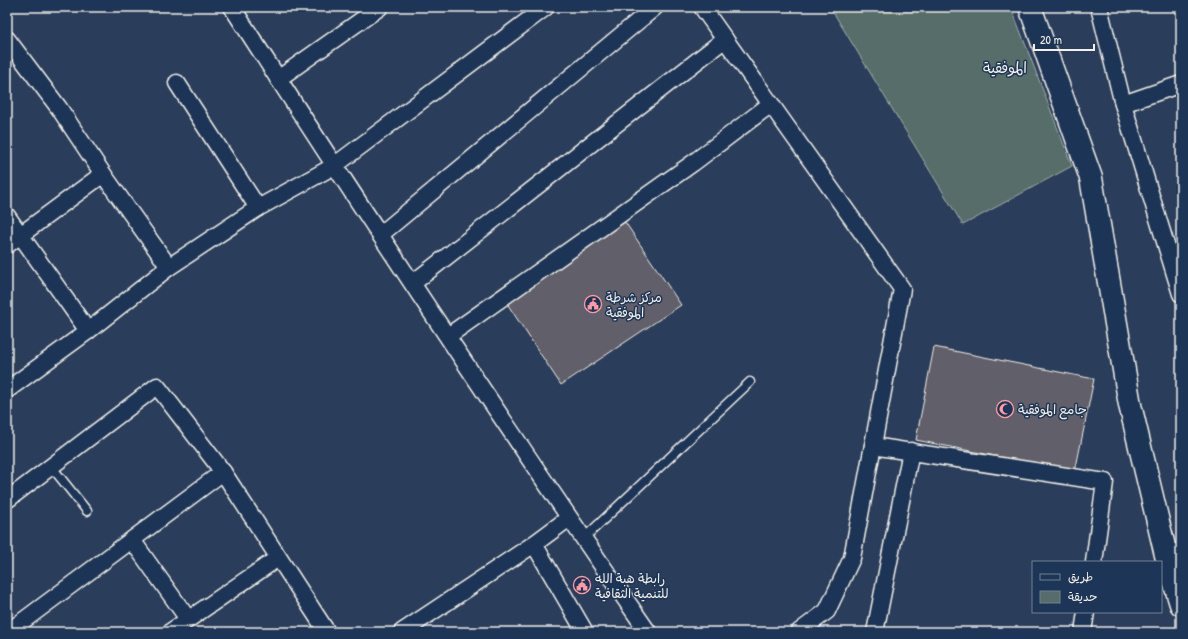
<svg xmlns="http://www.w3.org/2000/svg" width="1188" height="639" viewBox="0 0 1188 639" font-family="'Patrick Hand','Playpen Sans Arabic',sans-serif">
  <rect width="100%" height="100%" fill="#2a3d5b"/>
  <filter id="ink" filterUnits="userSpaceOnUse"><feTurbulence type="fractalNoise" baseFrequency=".025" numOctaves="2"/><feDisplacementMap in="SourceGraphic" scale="8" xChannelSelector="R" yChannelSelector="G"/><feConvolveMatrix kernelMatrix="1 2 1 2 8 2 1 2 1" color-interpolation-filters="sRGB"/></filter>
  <g filter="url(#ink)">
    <!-- green -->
    <path fill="#566d69" stroke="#a5afa8" d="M830,7h181l61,159 -109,59z"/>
    <!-- building -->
    <g fill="#605e6a" stroke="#f4f1e8">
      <path d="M625,222l56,83 -120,80 -55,-83z"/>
      <path d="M934,347l160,32 -19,93 -159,-32z"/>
    </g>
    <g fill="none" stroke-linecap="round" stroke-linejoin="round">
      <!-- lane casing -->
      <g stroke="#f4f1e8" stroke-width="11">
        <g id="lane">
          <path d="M51,466l36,45"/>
          <path d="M583,539l167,-157"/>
        </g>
      </g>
      <!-- street casing -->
      <g stroke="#f4f1e8" stroke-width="19">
        <g id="street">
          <path d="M232,7c135,210 273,419 416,625"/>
          <path d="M702,7l200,282 -50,269 -25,53 -28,21"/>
          <path d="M1099,7l24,97 58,190"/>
          <path d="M7,39l52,69 44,66 66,93"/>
          <path d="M278,79l102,-72"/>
          <path d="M177,83l81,125"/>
          <path d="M1123,104l58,-20"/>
          <path d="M7,216l81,115"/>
          <path d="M380,235l275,-228"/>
          <path d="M7,245l96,-71"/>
          <path d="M413,283l312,-244"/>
          <path d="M448,336l245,-173 78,-59"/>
          <path d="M7,390l81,-59 81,-64 89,-59 76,-42 212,-159"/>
          <path d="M873,446l232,36 -11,80"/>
          <path d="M7,500l150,-114 66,86 104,160"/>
          <path d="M132,540l56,79"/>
          <path d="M534,544l51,88"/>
          <path d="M1166,555l15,-4"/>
          <path d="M8,632l215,-160"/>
          <path d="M170,632l108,-74"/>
          <path d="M402,632l132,-88 35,-26"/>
          <path d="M875,632l36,-181"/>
          <path d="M1083,632l3,-20"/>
        </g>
      </g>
      <!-- secondary casing -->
      <g stroke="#f4f1e8" stroke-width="25">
        <path id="secondary" d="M1030,7l61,171 39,227 36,150 15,49"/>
      </g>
      <!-- lane -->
      <use href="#lane" stroke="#1d3557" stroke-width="8"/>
      <!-- street -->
      <use href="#street" stroke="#1d3557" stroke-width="16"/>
      <!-- secondary -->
      <use href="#secondary" stroke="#1d3557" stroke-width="22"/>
    </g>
  </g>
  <!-- icons -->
  <defs>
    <g id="civic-ring" transform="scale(0.9)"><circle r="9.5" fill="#1d3557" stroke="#ff9aa2" stroke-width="1.5"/><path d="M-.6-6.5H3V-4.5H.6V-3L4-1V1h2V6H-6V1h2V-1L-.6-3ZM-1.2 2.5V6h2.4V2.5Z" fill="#ff9aa2"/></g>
    <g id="mosque-ring" transform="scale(0.9)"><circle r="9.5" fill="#1d3557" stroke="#ff9aa2" stroke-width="1.5"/><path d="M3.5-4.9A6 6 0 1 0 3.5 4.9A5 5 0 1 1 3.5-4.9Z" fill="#ff9aa2"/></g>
  </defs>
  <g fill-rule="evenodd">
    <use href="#civic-ring" x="593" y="304"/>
    <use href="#mosque-ring" x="1005" y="409"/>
    <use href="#civic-ring" x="582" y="585"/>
  </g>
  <g text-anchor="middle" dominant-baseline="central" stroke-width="3" stroke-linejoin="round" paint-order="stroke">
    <!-- poi labels -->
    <g font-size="13" fill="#f4f1e8" stroke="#1d3557" text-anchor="start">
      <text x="606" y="297">مركز شرطة<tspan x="606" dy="15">الموفقية</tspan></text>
      <text x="1018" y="409">جامع الموفقية</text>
      <text x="595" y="578">رابطة هبة الله<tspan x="595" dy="15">للتنمية الثقافية</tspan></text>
    </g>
    <!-- quarter labels -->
    <g font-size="15" fill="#f4f1e8" stroke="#1d3557">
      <text x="1005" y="67">الموفقية</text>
    </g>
  </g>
  <!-- margin -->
  <rect width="1188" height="639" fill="none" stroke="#1d3557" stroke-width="24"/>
  <rect x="12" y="12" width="1164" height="615" fill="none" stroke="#f4f1e8" stroke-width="1.5" filter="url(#ink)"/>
  <!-- legend -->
  <rect x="1032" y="561" width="130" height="52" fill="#1d3557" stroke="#738091"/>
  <rect x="1040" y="574" width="20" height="6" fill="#1d3557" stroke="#738091"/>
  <text x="1068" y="581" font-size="12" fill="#f4f1e8">طريق</text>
  <rect x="1040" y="591" width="20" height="12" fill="#566d69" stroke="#738091"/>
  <text x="1068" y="601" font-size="12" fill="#f4f1e8">حديقة</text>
  <!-- scale -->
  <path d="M1034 44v6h60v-6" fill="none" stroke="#f4f1e8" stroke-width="2"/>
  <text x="1040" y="44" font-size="12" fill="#f4f1e8" stroke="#1d3557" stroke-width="3" paint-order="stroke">20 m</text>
</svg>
